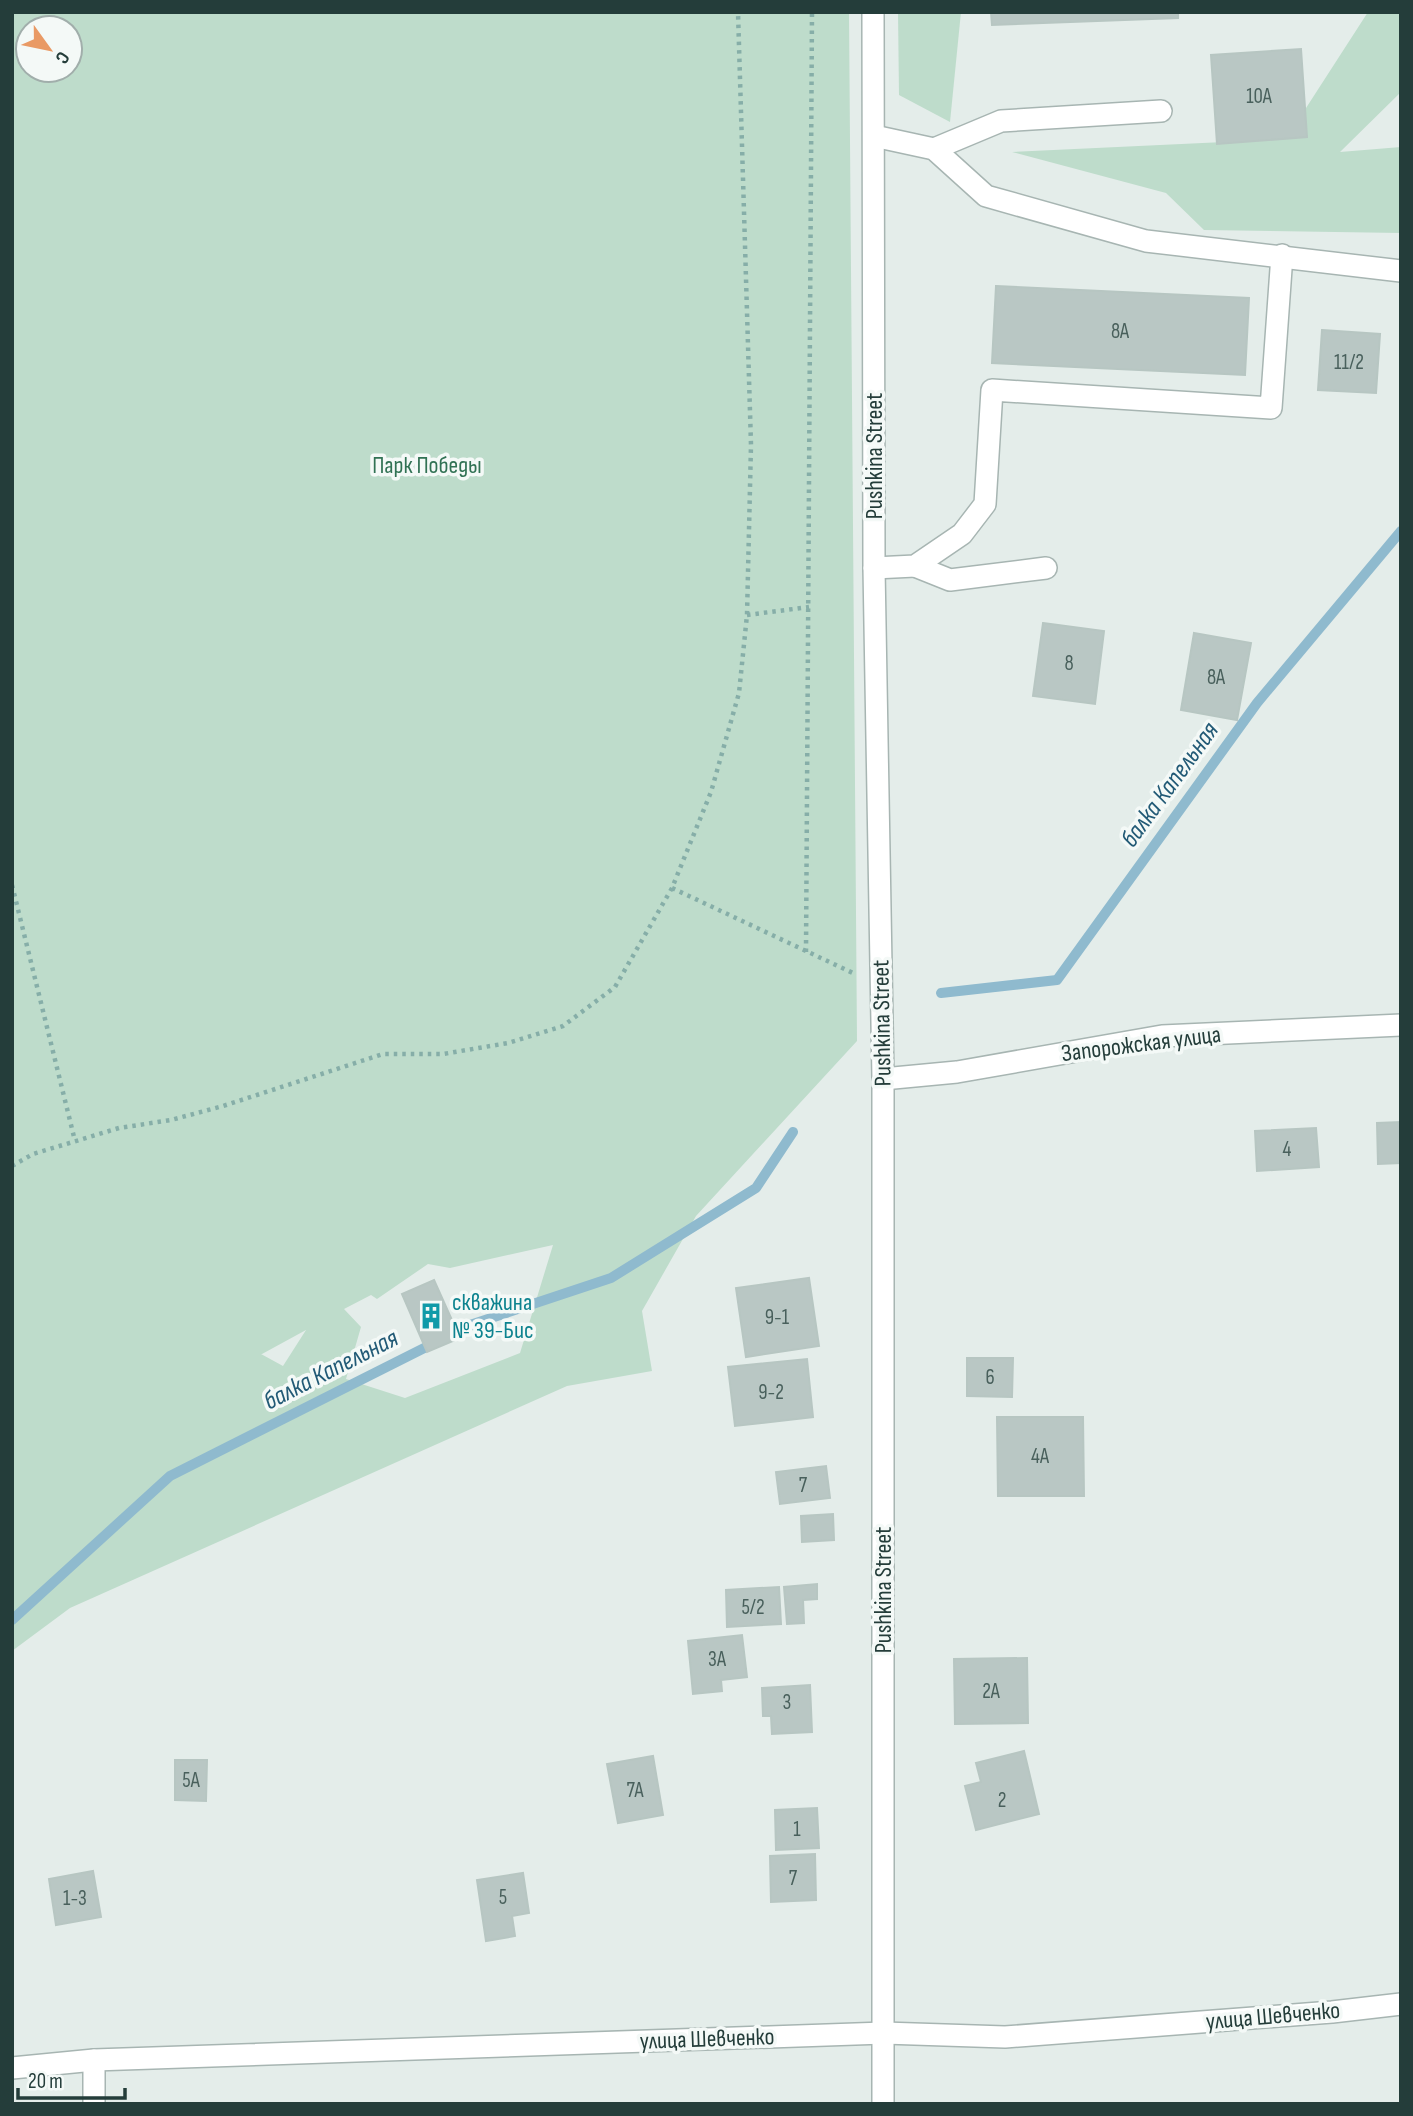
<svg xmlns="http://www.w3.org/2000/svg" width="1413" height="2116" viewBox="0 0 1413 2116" font-family="'Sofia Sans Condensed',sans-serif">
  <rect width="100%" height="100%" fill="#e4edea"/>
  <!-- green -->
  <g fill="#bedccb" fill-rule="evenodd">
    <path d="M12,12h837l8,1029 -161,175 -54,95 10,60 -85,15 -497,222 -58,43zM28,28h42v42h-42zM553,1245l-33,108 -115,45 -59,-19 15,-52 -17,-18 27,-14 6,4 51,-35 22,4zM306,1330l-23,36 -22,-12h1z"/>
    <path d="M898,12h63l-11,110 -51,-27z"/>
    <path d="M1368,12h33v80l-61,60 61,-5v86l-197,-3 -38,-37 -154,-41 274,-13z"/>
  </g>
  <g fill="none" stroke-linecap="round" stroke-linejoin="round">
    <!-- stream -->
    <g stroke="#8fbace" stroke-width="10">
      <path d="M941,993l116,-13 200,-277 144,-172"/>
      <path d="M12,1620l158,-144 300,-151 141,-47 145,-90 37,-56"/>
    </g>
  </g>
  <!-- building -->
  <g fill="#b9c7c4" stroke="#b7c6c2" stroke-width="2">
    <path d="M991,12h187v6l-186,7z"/>
    <path d="M1301,49l6,88 -90,7 -6,-89z"/>
    <path d="M996,286l253,12 -4,77 -253,-12z"/>
    <path d="M1322,330l58,4 -4,59 -58,-3z"/>
    <path d="M1043,623l61,8 -9,73 -62,-8z"/>
    <path d="M1194,633l57,10 -14,77 -56,-10z"/>
    <path d="M1401,1122v41l-23,1 -1,-41z"/>
    <path d="M1316,1128l3,39 -62,4 -2,-40z"/>
    <path d="M809,1278l10,68 -73,11 -10,-69z"/>
    <path d="M434,1280l26,58 -33,14 -25,-58z"/>
    <path d="M967,1358h46l-1,39 -45,-1z"/>
    <path d="M807,1359l6,58 -78,9 -7,-59z"/>
    <path d="M997,1417h86l1,79h-86z"/>
    <path d="M826,1466l4,32 -50,6 -4,-32z"/>
    <path d="M833,1514l1,26 -32,2 -1,-26z"/>
    <path d="M817,1584v15l-14,1 1,23 -17,1 -3,-37z"/>
    <path d="M779,1587l2,37 -54,3 -1,-37z"/>
    <path d="M742,1635l5,42 -26,3 1,11 -29,3 -5,-53z"/>
    <path d="M1027,1658l1,65 -73,1 -1,-65z"/>
    <path d="M810,1685l2,47 -40,2 -1,-18h-8l-1,-28z"/>
    <path d="M1024,1751l15,63 -63,16 -11,-44 16,-4 -5,-19z"/>
    <path d="M653,1756l10,59 -45,8 -11,-59z"/>
    <path d="M175,1760h32l-1,41 -31,-1z"/>
    <path d="M817,1808l2,40 -43,2 -1,-40z"/>
    <path d="M815,1854l1,46 -45,2 -1,-46z"/>
    <path d="M93,1871l8,46 -45,8 -7,-46z"/>
    <path d="M523,1873l6,40 -17,3 3,20 -29,5 -9,-61z"/>
  </g>
  <g fill="none" stroke-linecap="round" stroke-linejoin="round">
    <!-- minor casing -->
    <g stroke="#a7b5b2" stroke-width="24">
      <g id="minor">
        <path d="M873,12l1,556 9,511v1025"/>
        <path d="M874,136l60,13 52,47 160,45 255,30"/>
        <path d="M934,149l67,-28 160,-10"/>
        <path d="M915,566l35,14 96,-12"/>
        <path d="M874,568l41,-2 47,-32 23,-30 7,-114 279,18 11,-153"/>
        <path d="M883,1079l74,-7 205,-36 239,-11"/>
        <path d="M94,2060v44"/>
        <path d="M12,2068l82,-8 790,-27 121,4 327,-25 69,-8"/>
      </g>
    </g>
    <!-- path -->
    <g stroke="#86aea8" stroke-width="4.5" stroke-dasharray="3.5 5" stroke-linecap="butt">
      <path d="M747,615l62,-8"/>
      <path d="M12,885l63,256"/>
      <path d="M672,888l183,86"/>
      <path d="M806,952l6,-940"/>
      <path d="M12,1166l21,-12 86,-26 52,-8 52,-14 160,-52h60l65,-11 55,-17 52,-39 57,-99 39,-96 28,-99 8,-78 4,-170 -13,-433"/>
    </g>
    <!-- minor -->
    <use href="#minor" stroke="#fff" stroke-width="21"/>
  </g>
  <!-- icons -->
  <defs>
    <g id="building-bare" transform="scale(2.1)"><path d="M-4-6H4V6H1V3H-1V6H-4ZM-2.5-4.3h1.7v1.8h-1.7ZM.8-4.3h1.7v1.8H.8ZM-2.5-1h1.7V.8h-1.7ZM.8-1h1.7V.8H.8Z" fill="#0f9aa8" stroke="#f4f9f7" stroke-width="2.5" paint-order="stroke"/></g>
  </defs>
  <g fill-rule="evenodd">
    <use href="#building-bare" x="431" y="1316"/>
  </g>
  <g text-anchor="middle" dominant-baseline="central" stroke-width="7" stroke-linejoin="round" paint-order="stroke">
    <!-- number labels -->
    <g font-size="21" fill="#49605c">
      <text x="1259" y="96">10А</text>
      <text x="1120" y="331">8А</text>
      <text x="1349" y="362">11/2</text>
      <text x="1069" y="663">8</text>
      <text x="1216" y="677">8А</text>
      <text x="1287" y="1149">4</text>
      <text x="777" y="1317">9-1</text>
      <text x="990" y="1377">6</text>
      <text x="771" y="1392">9-2</text>
      <text x="1040" y="1456">4А</text>
      <text x="803" y="1485">7</text>
      <text x="753" y="1607">5/2</text>
      <text x="717" y="1659">3А</text>
      <text x="991" y="1691">2А</text>
      <text x="787" y="1702">3</text>
      <text x="191" y="1780">5А</text>
      <text x="635" y="1790">7А</text>
      <text x="1002" y="1800">2</text>
      <text x="797" y="1829">1</text>
      <text x="793" y="1878">7</text>
      <text x="503" y="1897">5</text>
      <text x="75" y="1898">1-3</text>
    </g>
    <!-- street labels -->
    <g font-size="24" fill="#243d3a" stroke="#f4f9f7">
      <text transform="translate(874 456) rotate(-90)">Pushkina Street</text>
      <text transform="translate(882 1023) rotate(-91)">Pushkina Street</text>
      <text transform="translate(1141 1044) rotate(-7)">Запорожская улица</text>
      <text transform="translate(883 1590) rotate(-90)">Pushkina Street</text>
      <text transform="translate(1273 2016) rotate(-5)">улица Шевченко</text>
      <text transform="translate(707 2039) rotate(-2)">улица Шевченко</text>
    </g>
    <!-- park labels -->
    <g font-size="24" fill="#317254" stroke="#f4f9f7">
      <text x="427" y="465">Парк Победы</text>
    </g>
    <!-- culture labels -->
    <g font-size="24" fill="#0d838f" stroke="#f4f9f7" text-anchor="start">
      <text x="452" y="1302">скважина<tspan x="452" dy="28">№ 39-Бис</tspan></text>
    </g>
    <!-- water labels -->
    <g font-size="26" font-style="italic" fill="#225a76" stroke="#f4f9f7">
      <text transform="translate(1170 785) rotate(-54)">балка Капельная</text>
      <text transform="translate(331 1370) rotate(-27)">балка Капельная</text>
    </g>
  </g>
  <!-- border -->
  <rect width="1413" height="2116" fill="none" stroke="#243d3a" stroke-width="28"/>
  <!-- north arrow -->
  <g transform="translate(49 49) rotate(123)"><circle r="33" fill="#f4f9f7" stroke="#a1aeab" stroke-width="2"/>
  <path d="M0-5L12 26L0 18L-12 26Z" fill="#e99a65"/>
  <text y="-10" font-size="19" font-weight="bold" text-anchor="middle" fill="#243d3a">С</text>
  </g>
  <!-- scale -->
  <path d="M18 2088v10h107v-10" fill="none" stroke="#243d3a" stroke-width="3.5"/>
  <text x="28" y="2088" font-size="21" fill="#243d3a" stroke="#f4f9f7" stroke-width="5" paint-order="stroke">20 m</text>
</svg>
